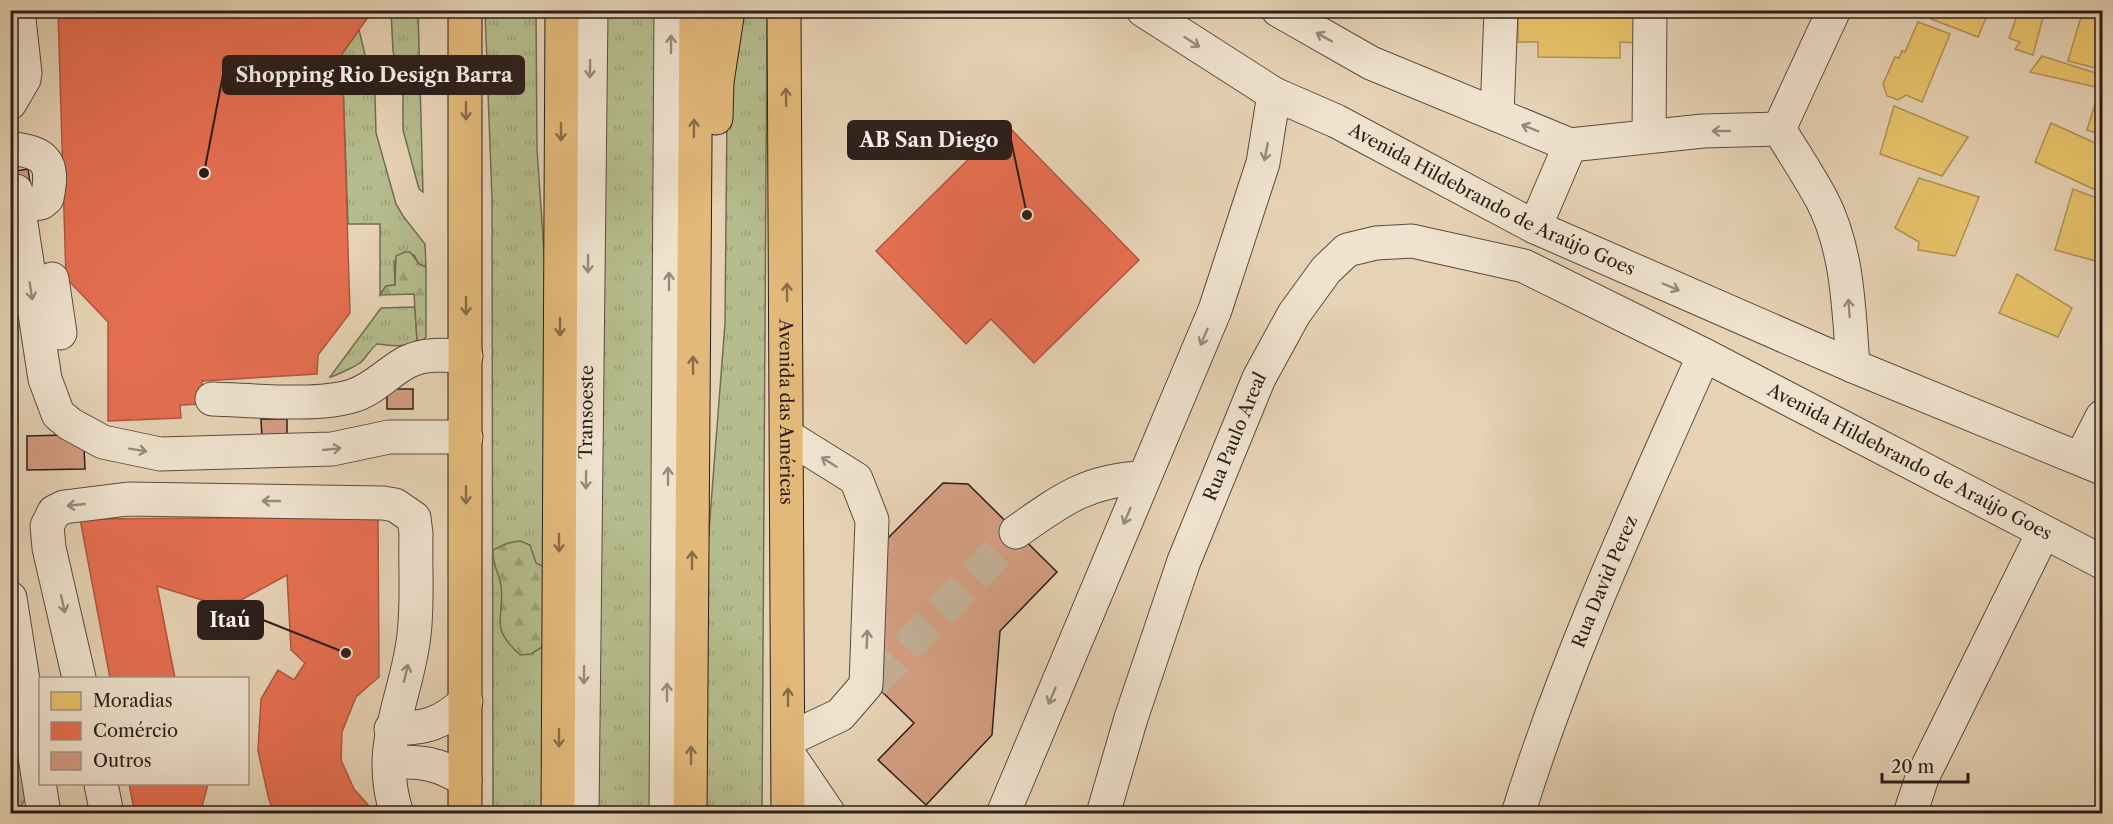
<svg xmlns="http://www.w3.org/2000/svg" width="2113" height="824" viewBox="0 0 2113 824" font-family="'Libre Caslon Text',serif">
  <defs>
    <pattern id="grass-tufts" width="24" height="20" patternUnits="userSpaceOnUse" patternTransform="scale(1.5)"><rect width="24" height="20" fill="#b5bc8d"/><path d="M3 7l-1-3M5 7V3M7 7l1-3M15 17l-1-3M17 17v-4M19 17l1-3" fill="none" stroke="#9ca179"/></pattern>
    <pattern id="forest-firs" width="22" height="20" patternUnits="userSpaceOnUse" patternTransform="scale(1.5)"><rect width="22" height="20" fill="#b5bc8d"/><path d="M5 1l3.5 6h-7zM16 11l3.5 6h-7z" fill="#9ca179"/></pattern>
  </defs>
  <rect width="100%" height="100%" fill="#e6d2b4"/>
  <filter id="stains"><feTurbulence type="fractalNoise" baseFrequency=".00333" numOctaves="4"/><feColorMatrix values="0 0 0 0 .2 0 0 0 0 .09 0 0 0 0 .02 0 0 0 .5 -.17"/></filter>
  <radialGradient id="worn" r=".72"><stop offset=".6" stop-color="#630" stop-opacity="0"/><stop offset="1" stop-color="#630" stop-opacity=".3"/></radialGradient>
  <!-- grass -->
  <g fill="url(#grass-tufts)" stroke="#706d54" stroke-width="1.5">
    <path d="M391,11h27l5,181 -4,-3 -16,-59v-38l-10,-41z"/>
    <path d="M485,11h51l1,139 15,217 -1,446h-58l-1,-614z"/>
    <path d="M597,11h69l-5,802 -66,1z"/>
    <path d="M741,11h26l-5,802 -57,1 2,-258 18,-232 2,-211z"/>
    <path d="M359,30l16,66 1,37 20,71 7,12 22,28 1,23 -7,-3 -5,-9 -20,6 1,24 -9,1 -6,9v-71h-32l-6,-170z"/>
    <path d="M415,307l2,33c-11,9 -27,5 -40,4 -7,5 -10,13 -17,19 -2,2 -27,14 -30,14l51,-69z"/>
    <path d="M10,691l16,106 -6,11 -9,5z"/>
  </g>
  <!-- forest -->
  <g fill="url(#forest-firs)" stroke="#706d54" stroke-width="1.5">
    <path d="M405,252h5l9,12 7,3v70l-4,4 -5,-1 -3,-46 -34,1 6,-9 9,-1 1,-29z"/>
    <path d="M520,541l10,4 6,18 6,3 9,-1 -4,79 -16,10 -11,1c-32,-30 -15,-34 -19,-69 -2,-14 -9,-21 -8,-36l15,-7z"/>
  </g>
  <!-- homes -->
  <g fill="#e9c46a" stroke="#b09252" stroke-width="1.5">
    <path d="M1518,10l123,1 -1,32 -20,-1v16l-82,-1v-15h-20z"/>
    <path d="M1931,10h58l-11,27 -47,-18z"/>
    <path d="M2019,10h26l-12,45 -18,-6 5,-7 -11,-4z"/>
    <path d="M2083,10h19v50l-3,-1 -3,9 -28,-7z"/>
    <path d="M1918,22l32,12 -28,68 -16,-7 -8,5 -11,-4 -4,-12 12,-27 4,1 3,-7 3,1z"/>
    <path d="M2042,56l60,19v60l-15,-5 13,-42 -70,-16z"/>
    <path d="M1894,106l74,31 -26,39 -62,-22z"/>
    <path d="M2051,123l51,23v47l-67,-31z"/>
    <path d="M1919,178l60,19 -24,59 -37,-6 1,-8 -24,-14z"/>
    <path d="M2073,189l29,11v48l-6,13 -41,-11z"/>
    <path d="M2017,274l55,34 -14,29 -59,-24z"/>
  </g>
  <!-- shops -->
  <g fill="#e76f51" stroke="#af5740" stroke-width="1.5">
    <path d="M58,10h315l-31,44 8,259 -32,42 -1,19 -115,7 1,23 -23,1 1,13 -73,3v-99l-42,-44z"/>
    <path d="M1005,123l134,137 -105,103 -43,-44 -25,25 -90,-93z"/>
    <path d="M378,517l1,160 -23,20 -14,35 -1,28 13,29 22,25h-101l-6,-14 -11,-49 3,-52 17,-29 16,10 11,-17 -14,-13 -4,-75 -46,25 -36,1 -48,-15 18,92h-65l-30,-159z"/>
    <path d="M129,784h79l-8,30h-65z"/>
  </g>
  <!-- building -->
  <g fill="#d39d81" stroke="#2b1e1a" stroke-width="1.5">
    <path d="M28,169l3,20 -21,3v-20z"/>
    <rect x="387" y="389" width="26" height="20"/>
    <path d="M261,419h26v21h-25z"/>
    <path d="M66,435l12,12 6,1 1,21 -58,1v-34z"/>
    <path d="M943,483l25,1 89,88 -57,59 -8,104 -66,70 -48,-45 36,-37 -41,-40 1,-131z"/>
  </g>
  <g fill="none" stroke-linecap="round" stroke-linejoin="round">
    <!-- minor-tunnel -->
    <path stroke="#c1ae95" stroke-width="33" stroke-dasharray="33 16" stroke-linecap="butt" d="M873,683l143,-151"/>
    <!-- minor casing -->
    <g stroke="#5a4b40" stroke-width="35">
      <g id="minor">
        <path id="s1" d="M1143,10l131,84 62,27 199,106 318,139 249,102"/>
        <path d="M1278,10l93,53 199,82 133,-14 76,-2"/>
        <path d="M10,103l14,-24 1,-6 -7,-63"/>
        <path d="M1497,115l4,-105"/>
        <path d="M1779,129c15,24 30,47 43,71 26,50 27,111 31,166"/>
        <path d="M1779,129l55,-119"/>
        <path d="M1649,135l1,-125"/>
        <path d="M10,148c35,5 45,12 37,50l-6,5 -24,2"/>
        <path d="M16,191l29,188 13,35 12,10 33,18 57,12 172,-5 57,-12h77"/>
        <path d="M1535,227l35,-82"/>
        <path d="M52,279l8,54"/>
        <path d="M212,399c39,1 104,8 140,-3 21,-6 36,-24 55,-34 18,-9 40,-7 59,-6"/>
        <path d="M787,436l69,43 16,41 -6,165 -26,30 -51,24"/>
        <path d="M2081,458l21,-41"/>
        <path d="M1016,532c44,-31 71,-52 126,-54"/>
        <path d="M10,598l34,216"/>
        <path d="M79,678l-30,-130 -2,-22 7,-14 10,-5 64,-8 255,4 12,2 19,13 2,16c-1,33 2,68 -2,101 -7,64 -40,111 -17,179"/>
        <path d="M391,729c34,-1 50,-4 75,-28"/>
        <path d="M789,755l40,59"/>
        <path d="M390,763c30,-3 50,1 75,17"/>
        <path d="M101,784l6,30"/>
        <path id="s2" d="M582,814l9,-804"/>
        <path d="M666,814l5,-804"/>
        <path d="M1003,814l212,-504 48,-147 11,-69"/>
        <path id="s3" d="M1103,814l28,-96 53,-157 75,-183 35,-64 32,-44 21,-20 29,-7 36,-2 112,25 180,89 398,207"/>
        <path id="s4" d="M1518,814c49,-158 119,-308 186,-459"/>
        <path d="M1910,814l12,-36 121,-245"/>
      </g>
    </g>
    <!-- major casing -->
    <g stroke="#2b1e1a" stroke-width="35">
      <g id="major">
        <path id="s5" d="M784,10l4,804"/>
        <path d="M465,814v-804"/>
      </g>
    </g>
    <!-- highway casing -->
    <g stroke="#2b1e1a" stroke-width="35">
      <g id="highway">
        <path d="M716,118l1,-36 11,-72"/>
        <path d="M558,814l4,-804"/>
        <path d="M690,814l6,-804"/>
      </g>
    </g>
    <!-- minor -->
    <use href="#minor" stroke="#efe2ce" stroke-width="33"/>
    <!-- major -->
    <use href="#major" stroke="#e3b97a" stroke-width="33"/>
    <!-- highway -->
    <use href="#highway" stroke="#e3b97a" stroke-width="33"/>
  </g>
  <!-- one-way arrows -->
  <defs><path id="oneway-shaft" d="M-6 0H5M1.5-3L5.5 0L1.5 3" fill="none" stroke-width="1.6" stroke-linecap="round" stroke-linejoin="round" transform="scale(1.5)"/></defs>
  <g stroke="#978a7d">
    <use href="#oneway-shaft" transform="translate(1324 37) rotate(-151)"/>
    <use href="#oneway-shaft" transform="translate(1192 42) rotate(33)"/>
    <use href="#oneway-shaft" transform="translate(671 44) rotate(-90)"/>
    <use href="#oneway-shaft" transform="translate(590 69) rotate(91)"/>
    <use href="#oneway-shaft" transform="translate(1530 128) rotate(-158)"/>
    <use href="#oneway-shaft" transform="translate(1721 131) rotate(180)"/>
    <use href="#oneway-shaft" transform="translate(1266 152) rotate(101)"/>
    <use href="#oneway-shaft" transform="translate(588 264) rotate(91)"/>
    <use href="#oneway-shaft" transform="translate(669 281) rotate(-90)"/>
    <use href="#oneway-shaft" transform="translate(1671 287) rotate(23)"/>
    <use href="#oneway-shaft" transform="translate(31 291) rotate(81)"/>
    <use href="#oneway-shaft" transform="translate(1849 308) rotate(-94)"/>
    <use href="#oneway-shaft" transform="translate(1204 337) rotate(113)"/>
    <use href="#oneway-shaft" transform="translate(332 449) rotate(-6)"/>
    <use href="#oneway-shaft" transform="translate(138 450) rotate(9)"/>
    <use href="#oneway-shaft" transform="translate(829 462) rotate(-148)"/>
    <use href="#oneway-shaft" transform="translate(668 476) rotate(-90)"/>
    <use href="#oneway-shaft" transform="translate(586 480) rotate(91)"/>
    <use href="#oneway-shaft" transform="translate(271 501) rotate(180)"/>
    <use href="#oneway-shaft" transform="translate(76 505) rotate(174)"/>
    <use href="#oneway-shaft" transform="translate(1127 516) rotate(113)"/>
    <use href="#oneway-shaft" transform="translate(63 604) rotate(77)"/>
    <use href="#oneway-shaft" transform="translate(867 639) rotate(-88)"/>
    <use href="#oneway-shaft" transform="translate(406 673) rotate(-77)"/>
    <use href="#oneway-shaft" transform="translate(584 675) rotate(91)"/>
    <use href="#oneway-shaft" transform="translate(667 692) rotate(-90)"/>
    <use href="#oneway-shaft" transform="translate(1052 696) rotate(113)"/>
  </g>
  <g stroke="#876c4a">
    <use href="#oneway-shaft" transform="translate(786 97) rotate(-91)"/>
    <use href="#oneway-shaft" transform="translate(466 111) rotate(90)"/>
    <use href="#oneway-shaft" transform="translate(694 128) rotate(-89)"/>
    <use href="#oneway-shaft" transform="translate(561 132) rotate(90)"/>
    <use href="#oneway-shaft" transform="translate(787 292) rotate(-90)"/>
    <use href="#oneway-shaft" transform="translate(466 306) rotate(90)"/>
    <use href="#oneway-shaft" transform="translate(560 327) rotate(90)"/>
    <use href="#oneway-shaft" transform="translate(693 365) rotate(-90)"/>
    <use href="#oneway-shaft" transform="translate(466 495) rotate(90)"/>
    <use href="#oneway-shaft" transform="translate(559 543) rotate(90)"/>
    <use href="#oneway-shaft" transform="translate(692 560) rotate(-90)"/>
    <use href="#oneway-shaft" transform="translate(788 697) rotate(-90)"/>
    <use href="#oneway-shaft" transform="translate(559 738) rotate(90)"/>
    <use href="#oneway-shaft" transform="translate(691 755) rotate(-90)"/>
  </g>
  <g text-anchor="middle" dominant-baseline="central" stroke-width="6" stroke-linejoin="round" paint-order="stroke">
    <!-- street labels -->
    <g font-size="18" fill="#2b1e1a" stroke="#efe2ce">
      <text stroke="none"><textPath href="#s1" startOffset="398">Avenida Hildebrando de Araújo Goes</textPath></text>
      <text stroke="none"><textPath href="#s2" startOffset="402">Transoeste</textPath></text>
      <text stroke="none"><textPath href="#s5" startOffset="402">Avenida das Américas</textPath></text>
      <text stroke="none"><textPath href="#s3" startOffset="400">Rua Paulo Areal</textPath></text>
      <text stroke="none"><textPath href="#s3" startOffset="1233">Avenida Hildebrando de Araújo Goes</textPath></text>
      <text stroke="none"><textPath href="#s4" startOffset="248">Rua David Perez</textPath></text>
    </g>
  </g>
  <!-- callouts -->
  <path fill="none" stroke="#2b1e1a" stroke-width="2" d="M204 173L223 75M1027 215L1011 140M346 653L263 620"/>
  <g fill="#2b1e1a" stroke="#efe2ce" stroke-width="2">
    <circle cx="204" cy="173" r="6"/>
    <circle cx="1027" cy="215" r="6"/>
    <circle cx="346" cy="653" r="6"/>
  </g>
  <g fill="#2b1e1a" stroke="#2b1e1a" stroke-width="2">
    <rect x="223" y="56" width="301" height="38" rx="6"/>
    <rect x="848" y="121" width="163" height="38" rx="6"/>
    <rect x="198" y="601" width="65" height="38" rx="6"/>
  </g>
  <g font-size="20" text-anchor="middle" font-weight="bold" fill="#fff">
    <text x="374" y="82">Shopping Rio Design Barra</text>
    <text x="929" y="147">AB San Diego</text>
    <text x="230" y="627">Itaú</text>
  </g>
  <!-- margin -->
  <rect width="2113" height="824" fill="none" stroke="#e6d2b4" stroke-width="36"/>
  <rect x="12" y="12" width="2089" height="800" fill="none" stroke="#2b1e1a" stroke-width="3"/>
  <rect x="18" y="18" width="2077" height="788" fill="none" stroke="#2b1e1a" stroke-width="1.5"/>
  <!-- legend -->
  <rect x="39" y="677" width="210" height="108" fill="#efe2ce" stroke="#a19486" stroke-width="1.5"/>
  <rect x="51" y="692" width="30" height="18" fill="#e9c46a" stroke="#a19486" stroke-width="1.5"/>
  <text x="93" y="707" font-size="18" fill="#2b1e1a">Moradias</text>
  <rect x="51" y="722" width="30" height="18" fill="#e76f51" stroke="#a19486" stroke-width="1.5"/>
  <text x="93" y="737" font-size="18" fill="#2b1e1a">Comércio</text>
  <rect x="51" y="752" width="30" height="18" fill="#d39d81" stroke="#a19486" stroke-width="1.5"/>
  <text x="93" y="767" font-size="18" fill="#2b1e1a">Outros</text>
  <!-- scale -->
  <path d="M1882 773v9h86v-9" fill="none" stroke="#2b1e1a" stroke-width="3"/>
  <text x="1891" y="773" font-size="18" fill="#2b1e1a" stroke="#efe2ce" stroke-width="4.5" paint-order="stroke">20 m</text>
  <rect width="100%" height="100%" filter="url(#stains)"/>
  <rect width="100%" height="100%" fill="url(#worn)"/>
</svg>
